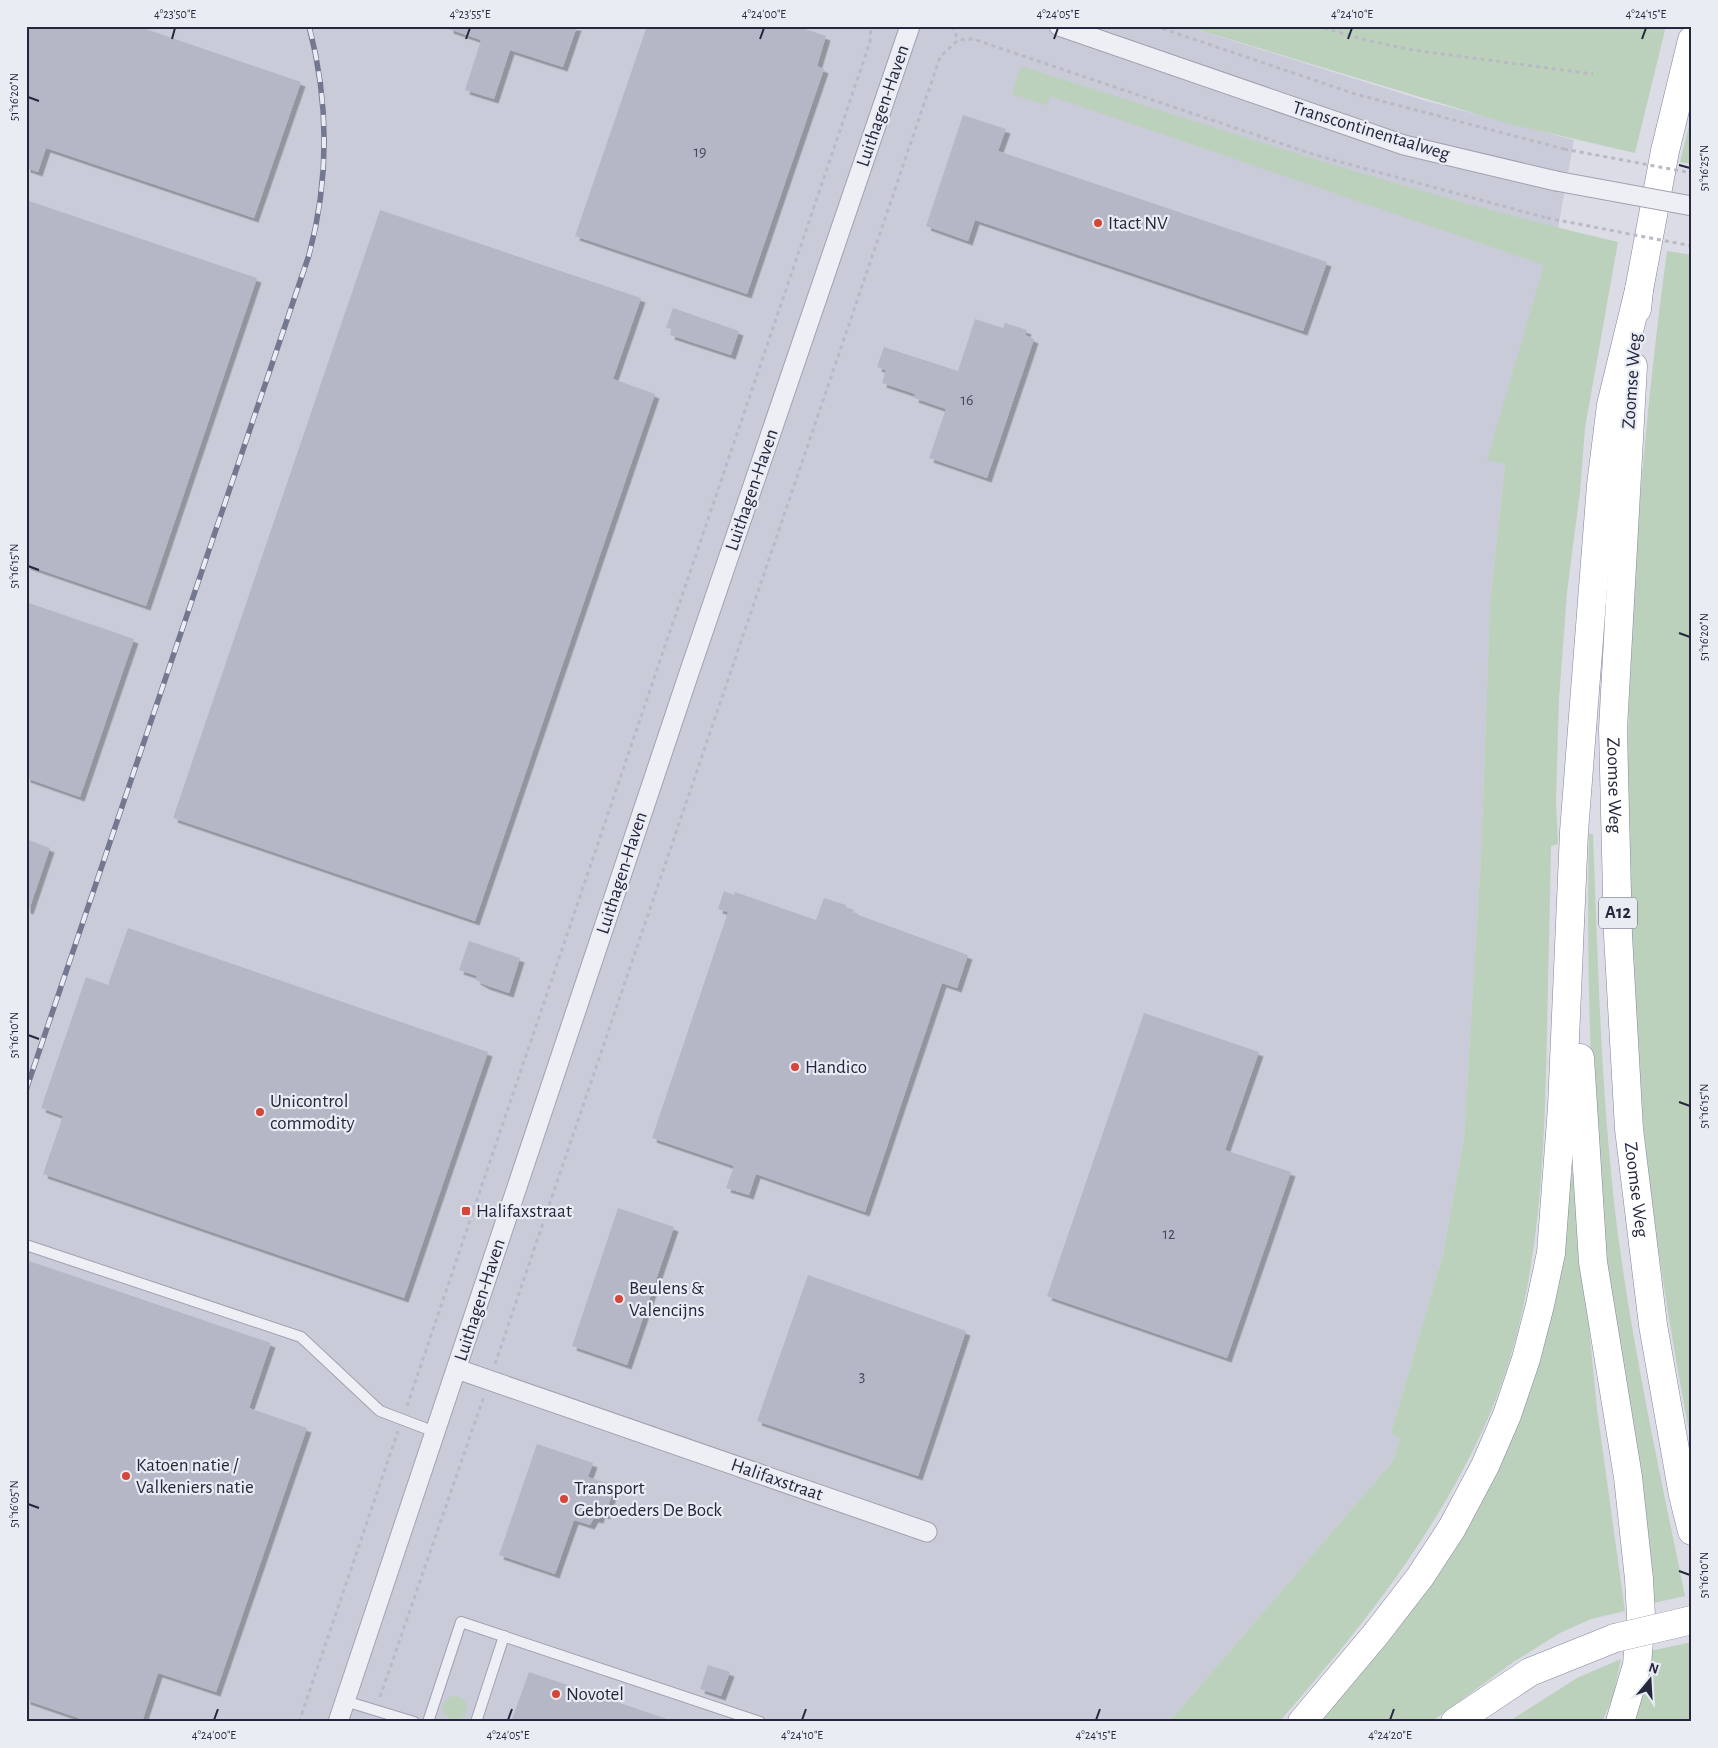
<svg xmlns="http://www.w3.org/2000/svg" width="1718" height="1748" viewBox="0 0 1718 1748" font-family="'Alegreya Sans',sans-serif">
  <defs>
    <filter id="shadow"><feDropShadow dx="4.5" dy="4.5" stdDeviation="0" flood-color="#0004"/></filter>
  </defs>
  <rect width="100%" height="100%" fill="#dbdce6"/>
  <!-- built -->
  <path fill="#c9cbd8" d="M26,26h1160l240,75 148,39 -16,88 -70,232 17,5 -15,138 -9,253 -17,281 -21,117 -52,179 9,6 -7,22 -224,261h-1143z"/>
  <!-- green -->
  <g fill="#bcd1bb">
    <path d="M1186,26h480l-31,127 -129,-30z"/>
    <path d="M1021,66c198,63 395,129 597,176l-33,186 -5,64 -13,100 -8,107 -3,102 2,43 -7,2c-1,63 -3,127 -4,190 -3,129 -7,261 -58,380 -50,115 -128,213 -210,306h-110l224,-261 7,-22 -9,-6 52,-179 21,-117 17,-281 9,-253 15,-138 -18,-5 57,-195 -493,-169 -5,9 -34,-11z"/>
    <path d="M1692,114v50l-12,-2z"/>
    <path d="M1667,251l25,4v393l-3,122 3,147v530c-22,-115 -41,-230 -51,-347 -26,-282 -12,-569 26,-849z"/>
    <path d="M1589,834h4c5,131 8,262 24,393 16,124 43,246 68,369l-36,8c-15,-125 -33,-250 -46,-374 -13,-131 -17,-265 -14,-396z"/>
    <path d="M1570,1173l4,1 23,235 28,202 -34,8 -31,14 -48,30 -81,59h-115l149,-194z"/>
    <path d="M1692,1642v80h-59l17,-71z"/>
    <path d="M1621,1659l-8,38 -11,25h-94l69,-44z"/>
    <circle cx="455" cy="1708" r="12"/>
  </g>
  <!-- building -->
  <g fill="#b5b7c6" filter="url(#shadow)">
    <path d="M26,26h111l164,56 -47,136 -208,-70 -8,24 -12,-4z"/>
    <path d="M449,26h128l-14,41 -53,-17 -16,49 -29,-9 16,-50 -32,-11z"/>
    <path d="M647,26h149l30,10 -9,30 7,3 -77,225 -172,-58z"/>
    <path d="M963,115l43,14 -8,22 329,111 -24,69 -328,-111 -7,21 -42,-15z"/>
    <path d="M26,200l231,78 -111,328 -120,-41z"/>
    <path d="M380,210l261,88 -28,81 42,15 -180,527 -302,-103z"/>
    <path d="M673,308l66,23 -8,24 -61,-20 2,-6 -6,-1z"/>
    <path d="M975,319l28,9 2,-5 22,7 -2,5 9,4 -47,139 -58,-20 17,-49 -32,-11 1,-4 -33,-11 4,-13 -9,-3 7,-20 74,24z"/>
    <path d="M26,602l108,37 -54,158 -54,-19z"/>
    <path d="M26,839l24,9 -21,62 -3,-1z"/>
    <path d="M724,891l10,4 1,-3 81,28 8,-22 22,7v2l8,3 -1,3 115,42 -11,33 -15,-5 -77,229 -109,-38 -7,21 -23,-7 8,-22 -82,-28 76,-226 -10,-3z"/>
    <path d="M128,928l360,124 -84,246 -361,-124 20,-58 -22,-8 45,-131 22,8z"/>
    <path d="M469,941l51,17 -11,35 -24,-8 -9,-5 1,-4 -18,-6z"/>
    <path d="M1144,1013l115,39 -34,98 66,22 -64,186 -180,-62z"/>
    <path d="M618,1208l56,19 -47,138 -55,-19z"/>
    <path d="M26,1260l245,83 -22,65 58,20 -91,264 -58,-19 -16,49h-52l-64,-22z"/>
    <path d="M808,1275l158,56 -48,145 -161,-55z"/>
    <path d="M537,1444l56,19 -5,14 27,9 -10,29 -4,-2 -2,6 -5,-1 -4,7 -16,-5 -19,54 -56,-19z"/>
    <path d="M708,1665l22,7 -9,24 -21,-7z"/>
    <path d="M529,1672l138,47 -1,3h-155z"/>
  </g>
  <g fill="none" stroke-linecap="round" stroke-linejoin="round">
    <!-- lane casing -->
    <g stroke="#a0a2b0" stroke-width="12">
      <g id="lane">
        <path d="M26,1245l275,92 79,74 55,21"/>
        <path d="M345,1701l69,21"/>
        <path d="M428,1722l33,-100 299,100"/>
        <path d="M476,1722l28,-86"/>
      </g>
    </g>
    <!-- street casing -->
    <g stroke="#a0a2b0" stroke-width="21">
      <g id="street">
        <path d="M1059,26l345,119 152,36"/>
        <path d="M457,1369l470,163"/>
        <path d="M338,1722l350,-1046 222,-650"/>
      </g>
    </g>
    <!-- highway casing -->
    <g stroke="#82869d" stroke-width="29">
      <g id="highway">
        <path d="M1637,309l2,-19 26,-139 27,-111"/>
        <path id="s1" d="M1633,366l-20,363 5,206 11,194 24,196 30,170 9,36"/>
        <path d="M1580,1058l13,204 35,215 11,102 2,37 -4,49 -17,57"/>
        <path d="M1302,1722l74,-88 44,-57 32,-49 33,-62 22,-51 19,-56 14,-54 11,-52 11,-146 12,-275 27,-347 10,-80 28,-115"/>
        <path d="M1455,1722l75,-50 85,-34"/>
      </g>
    </g>
    <!-- path -->
    <g stroke="#b9bac5" stroke-width="3" stroke-dasharray="4 4" stroke-linecap="butt">
      <path d="M952,26l6,14"/>
      <path d="M1155,26l200,68 209,55"/>
      <path d="M1316,26l54,15 43,9 180,24"/>
      <path d="M495,1364l445,-1307 18,-17 15,-1 342,116 232,63"/>
      <path d="M407,1406l463,-1364 1,-16"/>
      <path d="M380,1697l104,-301"/>
      <path d="M299,1722l99,-291"/>
    </g>
    <!-- lane -->
    <use href="#lane" stroke="#eeeef5" stroke-width="10"/>
    <!-- street -->
    <use href="#street" stroke="#eeeef5" stroke-width="19"/>
    <!-- highway -->
    <use href="#highway" stroke="#fff" stroke-width="28"/>
    <!-- rail casing -->
    <g stroke="#747790" stroke-width="5.5">
      <path id="rail" d="M26,1090l283,-835c20,-75 20,-153 0,-229"/>
    </g>
    <!-- rail -->
    <use href="#rail" stroke="#eaecf4" stroke-width="4" stroke-dasharray="11" stroke-linecap="butt"/>
    <!-- street-bridge casing -->
    <g stroke="#a0a2b0" stroke-width="21" stroke-linecap="butt">
      <path id="street-bridge" d="M1556,181l136,25"/>
    </g>
    <!-- highway-bridge casing -->
    <g stroke="#82869d" stroke-width="29" stroke-linecap="butt">
      <path id="highway-bridge" d="M1615,1638l77,-18"/>
    </g>
    <!-- path-bridge -->
    <g stroke="#b9bac5" stroke-width="3" stroke-dasharray="4 4" stroke-linecap="butt">
      <path d="M1564,149l128,24"/>
      <path d="M1547,218l145,28"/>
    </g>
    <!-- street-bridge -->
    <use href="#street-bridge" stroke="#eeeef5" stroke-width="19"/>
    <!-- highway-bridge -->
    <use href="#highway-bridge" stroke="#fff" stroke-width="28"/>
  </g>
  <!-- ticks -->
  <path fill="none" stroke="#24273d" stroke-width="2" d="M172,39l3,-11M466,39l4,-11M760,39l4,-11M1054,39l4,-11M1348,39l4,-11M1642,39l4,-11M28,97l11,4M1679,165l11,3M28,566l11,4M1679,633l11,4M28,1035l11,4M1679,1102l11,4M28,1504l11,4M1679,1571l11,4M214,1720l4,-11M508,1720l4,-11M802,1720l4,-11M1096,1720l4,-11M1390,1720l4,-11"/>
  <!-- markers -->
  <g fill="#d44637" stroke="#eaecf4" stroke-width="2">
    <circle cx="1098" cy="223" r="5"/>
    <circle cx="795" cy="1067" r="5"/>
    <circle cx="260" cy="1112" r="5"/>
    <rect x="461" y="1206" width="10" height="10" rx="2.5"/>
    <circle cx="619" cy="1299" r="5"/>
    <circle cx="126" cy="1476" r="5"/>
    <circle cx="564" cy="1499" r="5"/>
    <circle cx="556" cy="1694" r="5"/>
  </g>
  <g text-anchor="middle" dominant-baseline="central" stroke-width="4.5" stroke-linejoin="round" paint-order="stroke">
    <!-- number labels -->
    <g font-size="16" fill="#484b5f">
      <text x="700" y="152">19</text>
      <text x="967" y="400">16</text>
      <text x="1169" y="1234">12</text>
      <text x="862" y="1376">3</text>
    </g>
    <!-- shield labels -->
    <rect fill="#eaecf4" stroke="#5f6274" stroke-width="1" x="1599" y="897.5" width="38" height="31" rx="4"/>
    <g font-size="18" font-weight="bold" fill="#24273d">
      <text x="1618" y="913">A12</text>
    </g>
    <!-- street labels -->
    <g font-size="19" fill="#24273d" stroke="#eaecf4">
      <text transform="translate(883 106) rotate(-71)">Luithagen-Haven</text>
      <text transform="translate(1371 131) rotate(17)">Transcontinentaalweg</text>
      <text transform="translate(1632 381) rotate(-86)">Zoomse Weg</text>
      <text transform="translate(752 490) rotate(-71)">Luithagen-Haven</text>
      <text stroke="none"><textPath href="#s1" startOffset="420">Zoomse Weg</textPath></text>
      <text transform="translate(622 873) rotate(-72)">Luithagen-Haven</text>
      <text stroke="none"><textPath href="#s1" startOffset="825">Zoomse Weg</textPath></text>
      <text transform="translate(480 1300) rotate(-72)">Luithagen-Haven</text>
      <text transform="translate(777 1480) rotate(19)">Halifaxstraat</text>
    </g>
    <!-- poi labels -->
    <g font-size="19" fill="#24273d" stroke="#eaecf4" text-anchor="start">
      <text x="1108" y="223">Itact NV</text>
      <text x="805" y="1067">Handico</text>
      <text x="270" y="1101">Unicontrol<tspan x="270" dy="22">commodity</tspan></text>
      <text x="476" y="1211">Halifaxstraat</text>
      <text x="629" y="1288">Beulens &amp;<tspan x="629" dy="22">Valencijns</tspan></text>
      <text x="136" y="1465">Katoen natie /<tspan x="136" dy="22">Valkeniers natie</tspan></text>
      <text x="574" y="1488">Transport<tspan x="574" dy="22">Gebroeders De Bock</tspan></text>
      <text x="566" y="1694">Novotel</text>
    </g>
  </g>
  <!-- border -->
  <rect width="1718" height="1748" fill="none" stroke="#eaecf4" stroke-width="55"/>
  <!-- north arrow -->
  <g transform="translate(1650 1680) rotate(18)" stroke="#eaecf4" stroke-width="4" paint-order="stroke">
  <path d="M0-4L9 19L0 12L-9 19Z" fill="#24273d"/>
  <text y="-8" font-size="14" font-weight="bold" text-anchor="middle" fill="#24273d">N</text>
  </g>
  <rect x="28" y="28" width="1662" height="1692" fill="none" stroke="#24273d" stroke-width="2"/>
  <g font-size="12" text-anchor="middle" fill="#24273d">
    <text x="175" y="18">4°23'50"E</text>
    <text x="470" y="18">4°23'55"E</text>
    <text x="764" y="18">4°24'00"E</text>
    <text x="1058" y="18">4°24'05"E</text>
    <text x="1352" y="18">4°24'10"E</text>
    <text x="1646" y="18">4°24'15"E</text>
    <text transform="translate(14 97) rotate(-90)" y="4">51°16'20"N</text>
    <text transform="translate(1704 168) rotate(-90)" y="4">51°16'25"N</text>
    <text transform="translate(14 566) rotate(-90)" y="4">51°16'15"N</text>
    <text transform="translate(1704 637) rotate(-90)" y="4">51°16'20"N</text>
    <text transform="translate(14 1035) rotate(-90)" y="4">51°16'10"N</text>
    <text transform="translate(1704 1106) rotate(-90)" y="4">51°16'15"N</text>
    <text transform="translate(14 1504) rotate(-90)" y="4">51°16'05"N</text>
    <text transform="translate(1704 1575) rotate(-90)" y="4">51°16'10"N</text>
    <text x="214" y="1739">4°24'00"E</text>
    <text x="508" y="1739">4°24'05"E</text>
    <text x="802" y="1739">4°24'10"E</text>
    <text x="1096" y="1739">4°24'15"E</text>
    <text x="1390" y="1739">4°24'20"E</text>
  </g>
</svg>
